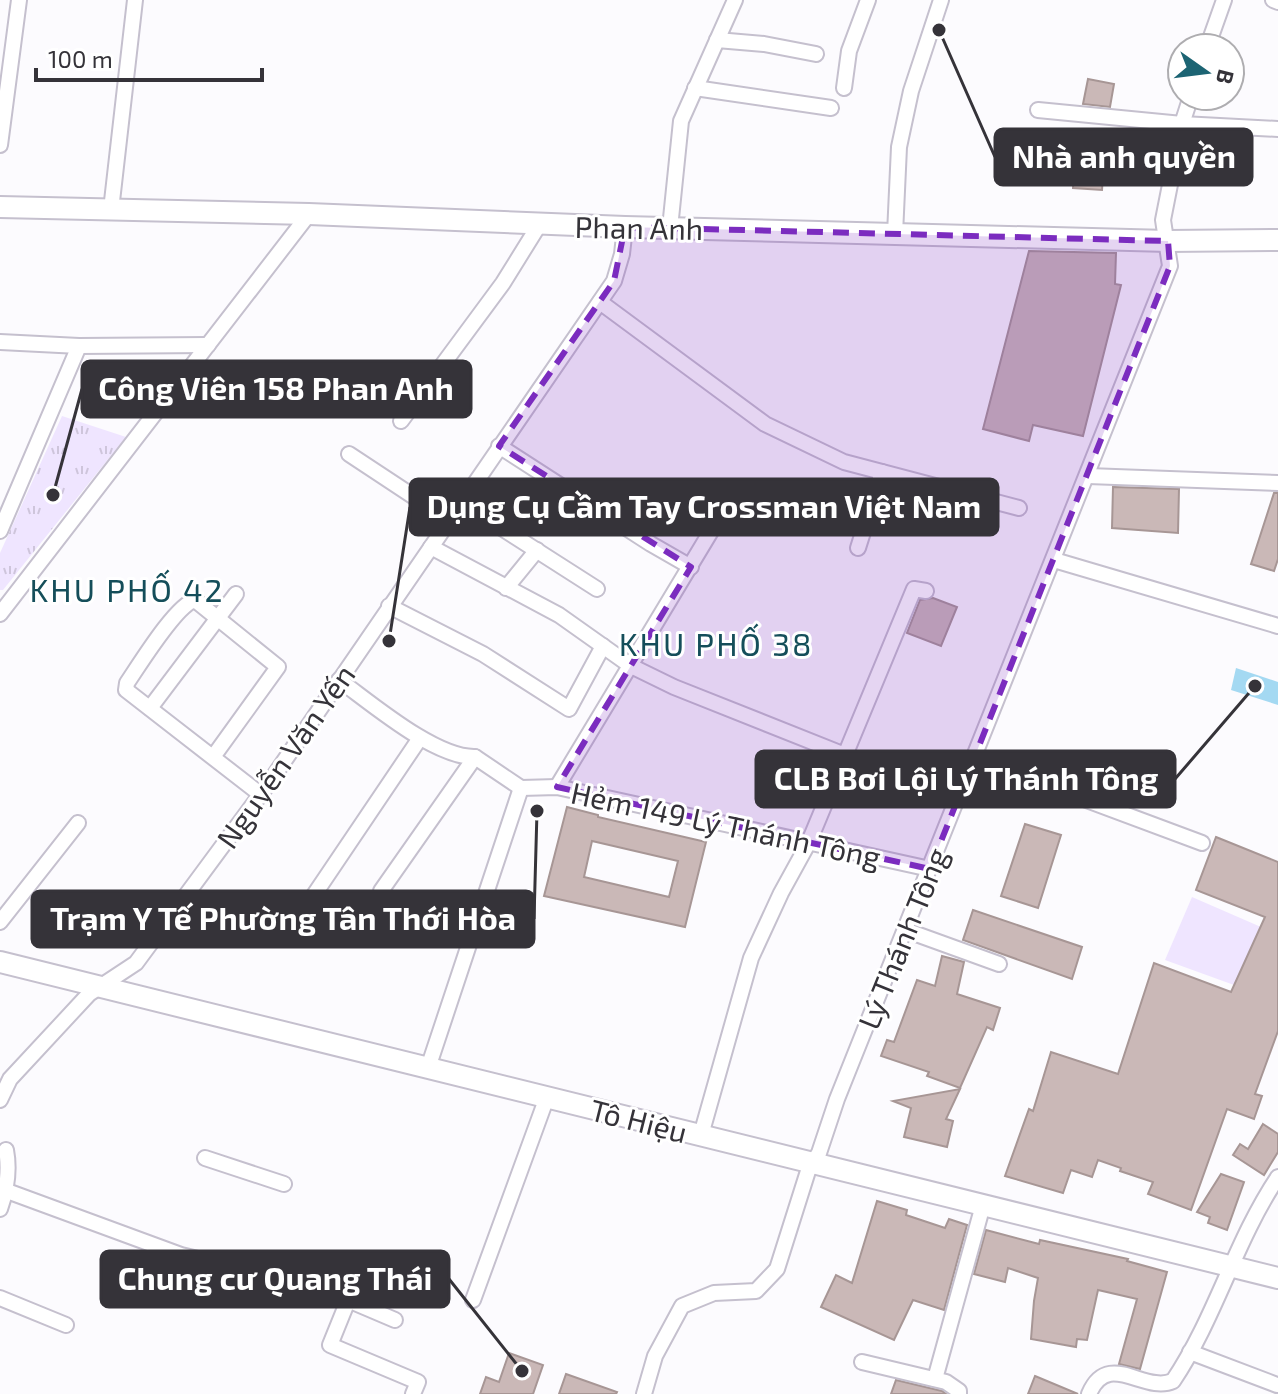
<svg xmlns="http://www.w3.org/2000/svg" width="1278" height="1394" viewBox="0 0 1278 1394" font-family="'Exo 2',sans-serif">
  <defs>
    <pattern id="park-tufts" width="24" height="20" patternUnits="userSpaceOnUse" patternTransform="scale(2)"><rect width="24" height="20" fill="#efe5ff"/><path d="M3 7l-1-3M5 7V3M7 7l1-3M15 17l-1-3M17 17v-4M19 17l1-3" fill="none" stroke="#cec5db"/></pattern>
  </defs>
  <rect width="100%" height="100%" fill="#fcfbfe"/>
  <!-- park -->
  <path fill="url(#park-tufts)" d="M62,416l64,21 -123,153h-3v-37z"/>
  <!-- pitch -->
  <path fill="#efe5ff" d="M1192,897l69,30 -27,58 -69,-25z"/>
  <!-- water -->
  <path fill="#a4d9f2" d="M1236,668l42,14v23l-47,-15z"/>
  <!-- building -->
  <g fill="#cab8b7" stroke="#a79695" stroke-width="2" fill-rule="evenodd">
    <path d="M1088,79l26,5 -4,23 -27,-3z"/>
    <path d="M1075,160l29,2 -2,28 -29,-2z"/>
    <path d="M1029,251l87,2 -1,31 6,1 -38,151 -50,-11 -4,16 -46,-12z"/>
    <path d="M1113,487l66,2 -1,44 -66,-5z"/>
    <path d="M1274,493h4v66l-4,12 -23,-7z"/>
    <path d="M933,598l24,9 -16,39 -34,-13 13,-33z"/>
    <path d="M567,807l31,8v2l108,25 -21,85 -141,-31zM592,841l86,20 -9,36 -85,-20z"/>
    <path d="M1025,824l36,11 -23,73 -37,-12z"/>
    <path d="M1216,837l62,25v169l-23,63 7,2 -8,23 -27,-10 -36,101 -43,-16 5,-12 -33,-11 1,-3 -23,-8 -6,17 -21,-7 -8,23 -58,-17 24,-67 4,2 18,-59 67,22 36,-111 77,29 34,-75 -69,-27z"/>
    <path d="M973,910l109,37 -10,32 -109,-39z"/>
    <path d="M942,956l22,6 -7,32 43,14 -7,22 -6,-3 -27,61 -33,-12 2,-4 -48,-16 6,-16 7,2 23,-62 18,6z"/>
    <path d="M960,1089l-14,30 7,2 -6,26 -43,-10 7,-29 -18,-7z"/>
    <path d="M1263,1124l15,10v18l-14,23 -31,-20 7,-11 8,5z"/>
    <path d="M1221,1174l23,8 -17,48 -19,-7 2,-6 -13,-5z"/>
    <path d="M877,1201l30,9 -1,5 39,13 4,-9 18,6 -23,85 -31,-10 -19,40 -73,-33 15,-32 16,8z"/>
    <path d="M986,1230l53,14 1,-4 88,19 -1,2 40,11 -27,97 -21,-5 18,-65 -39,-9 -11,50 -10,-1 -1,8 -45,-8 3,-38 4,-23 -30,-10 -3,14 -31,-8z"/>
    <path d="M509,1353l34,12 -10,29h-53l6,-17 13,5z"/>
    <path d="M566,1374l51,18 -1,2h-57z"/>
    <path d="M1035,1376l43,18h-50z"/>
    <path d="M896,1380l46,11 4,3h-55z"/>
  </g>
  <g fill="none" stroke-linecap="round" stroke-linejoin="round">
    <!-- street casing -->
    <g stroke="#c5c0ce" stroke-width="18">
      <g id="street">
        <path d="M1273,0l5,2"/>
        <path d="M717,40l47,4 52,10"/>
        <path d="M1207,48l17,-48"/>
        <path d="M695,88l136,20"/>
        <path d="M844,88l5,-37 19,-51"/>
        <path d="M1038,110l144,14 96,5"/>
        <path d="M0,145l19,-145"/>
        <path d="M111,210l24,-210"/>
        <path d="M670,228l11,-107 54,-121"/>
        <path d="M895,234l4,-87 12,-56 30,-91"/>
        <path d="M600,302l165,122 79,38 175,46"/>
        <path d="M0,342l79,4 129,-1"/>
        <path d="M401,421l102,-138 36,-58"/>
        <path d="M499,446l152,98 40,23"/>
        <path d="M349,454l100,66"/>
        <path d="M1088,476l190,7"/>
        <path d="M461,502l136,87"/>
        <path d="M0,531l79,-185"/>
        <path d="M431,547l128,68 72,51 43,21 171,68"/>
        <path d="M858,548l24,-76"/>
        <path d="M1054,560l224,66"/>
        <path d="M506,588l31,-38"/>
        <path d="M389,606l94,48 86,55 34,-63"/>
        <path d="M0,614l309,-400"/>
        <path d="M339,680c32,23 96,78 136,77l46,31"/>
        <path d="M150,708l86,-114"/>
        <path d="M213,757l65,-90 -83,-67c-19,5 -55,64 -68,83l-1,7 134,104"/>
        <path d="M974,758l228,85"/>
        <path d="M557,787l168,-279"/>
        <path d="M521,788l36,-1 373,82"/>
        <path d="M381,891l94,-134"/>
        <path d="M278,900l12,10 7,1 15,-13 108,-160"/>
        <path d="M0,922l78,-99"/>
        <path d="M905,930l94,34"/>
        <path d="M428,1068l93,-280"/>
        <path d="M0,1100l10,-21 79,-85 47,-31 133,-180 345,-502 8,-27 3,-27"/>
        <path d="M701,1135l50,-177 30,-65 28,-51 105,-253 12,2"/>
        <path d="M205,1158l79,26"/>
        <path d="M7,1191l174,64 127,30"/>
        <path d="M0,1209c7,-20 10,-38 6,-59"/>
        <path d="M364,1261l-34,84 88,37 -5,12"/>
        <path d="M0,1298l66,27"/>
        <path d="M348,1300l47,20"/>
        <path d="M473,1300l74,-203"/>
        <path d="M1190,1352l87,33"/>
        <path d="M862,1362l84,20 13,9v3"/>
        <path d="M935,1379l48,-174"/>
        <path d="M644,1394l11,-38 27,-50 32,-13 42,-2 21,-22 31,-98 11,-18 18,-54 333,-833 -7,-46 19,-96 9,-28"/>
        <path d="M1089,1394c19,-45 55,0 84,-13 43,-64 62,-140 105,-204"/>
      </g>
    </g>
    <!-- secondary casing -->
    <g stroke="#c5c0ce" stroke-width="24">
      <g id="secondary">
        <path d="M0,207l309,7 316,13 543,14 110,-1"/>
        <path d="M0,962l1278,316"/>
      </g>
    </g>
    <!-- street -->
    <use href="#street" stroke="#fff" stroke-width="14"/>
    <!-- secondary -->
    <use href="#secondary" stroke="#fff" stroke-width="20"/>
  </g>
  <!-- marked area -->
  <path fill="#7b2cbf" fill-opacity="0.2" stroke="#7b2cbf" stroke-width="6" stroke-dasharray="16 10" stroke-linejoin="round" d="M625,227l543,14 2,25 -240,603 -373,-82 134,-220 -192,-121 115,-165z"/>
  <g text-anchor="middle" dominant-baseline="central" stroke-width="6" stroke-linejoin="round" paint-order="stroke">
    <!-- street labels -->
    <g font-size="30" fill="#353339" stroke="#fff">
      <text transform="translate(639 227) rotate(1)">Phan Anh</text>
      <text transform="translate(285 756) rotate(-55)">Nguyễn Văn Yến</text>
      <text transform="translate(726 824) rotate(12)">Hẻm 149 Lý Thánh Tông</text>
      <text transform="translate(902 938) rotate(-68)">Lý Thánh Tông</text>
      <text transform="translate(639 1120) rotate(14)">Tô Hiệu</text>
    </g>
    <!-- neighbourhood labels -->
    <g font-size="32" letter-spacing="2" fill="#154e5a" stroke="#fff">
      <text x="127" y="589">KHU PHỐ 42</text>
      <text x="716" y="643">KHU PHỐ 38</text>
    </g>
  </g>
  <!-- callouts -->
  <path fill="none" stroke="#353339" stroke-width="3" d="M939 30L995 157M53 495L82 389M389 641L410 507M1255 686L1175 779M537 811L534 919M522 1371L449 1279"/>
  <g fill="#353339" stroke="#fff" stroke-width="3">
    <circle cx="939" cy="30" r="8"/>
    <circle cx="53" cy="495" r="8"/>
    <circle cx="389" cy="641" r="8"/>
    <circle cx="1255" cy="686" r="8"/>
    <circle cx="537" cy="811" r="8"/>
    <circle cx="522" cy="1371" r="8"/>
  </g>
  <g fill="#353339" stroke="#353339" stroke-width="3">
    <rect x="995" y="129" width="257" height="56" rx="8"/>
    <rect x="82" y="361" width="389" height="56" rx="8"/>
    <rect x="410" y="479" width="588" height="56" rx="8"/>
    <rect x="756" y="751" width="419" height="56" rx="8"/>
    <rect x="32" y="891" width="502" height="56" rx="8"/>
    <rect x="101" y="1251" width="348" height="56" rx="8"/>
  </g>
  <g font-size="32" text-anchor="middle" font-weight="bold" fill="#fff">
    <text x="1124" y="168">Nhà anh quyền</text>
    <text x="276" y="400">Công Viên 158 Phan Anh</text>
    <text x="704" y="518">Dụng Cụ Cầm Tay Crossman Việt Nam</text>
    <text x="966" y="790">CLB Bơi Lội Lý Thánh Tông</text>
    <text x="283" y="930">Trạm Y Tế Phường Tân Thới Hòa</text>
    <text x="275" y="1290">Chung cư Quang Thái</text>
  </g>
  <!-- north arrow -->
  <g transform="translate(1206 72) rotate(104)"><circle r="38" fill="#ffffff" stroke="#aeadb0" stroke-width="2"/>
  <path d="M0-6L14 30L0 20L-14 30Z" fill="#1c6473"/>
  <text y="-12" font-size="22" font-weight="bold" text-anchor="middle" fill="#353339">B</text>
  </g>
  <!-- scale -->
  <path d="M36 68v12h226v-12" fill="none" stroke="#353339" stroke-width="4"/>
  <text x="48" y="68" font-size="24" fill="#353339" stroke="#ffffff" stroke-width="6" paint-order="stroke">100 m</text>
</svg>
